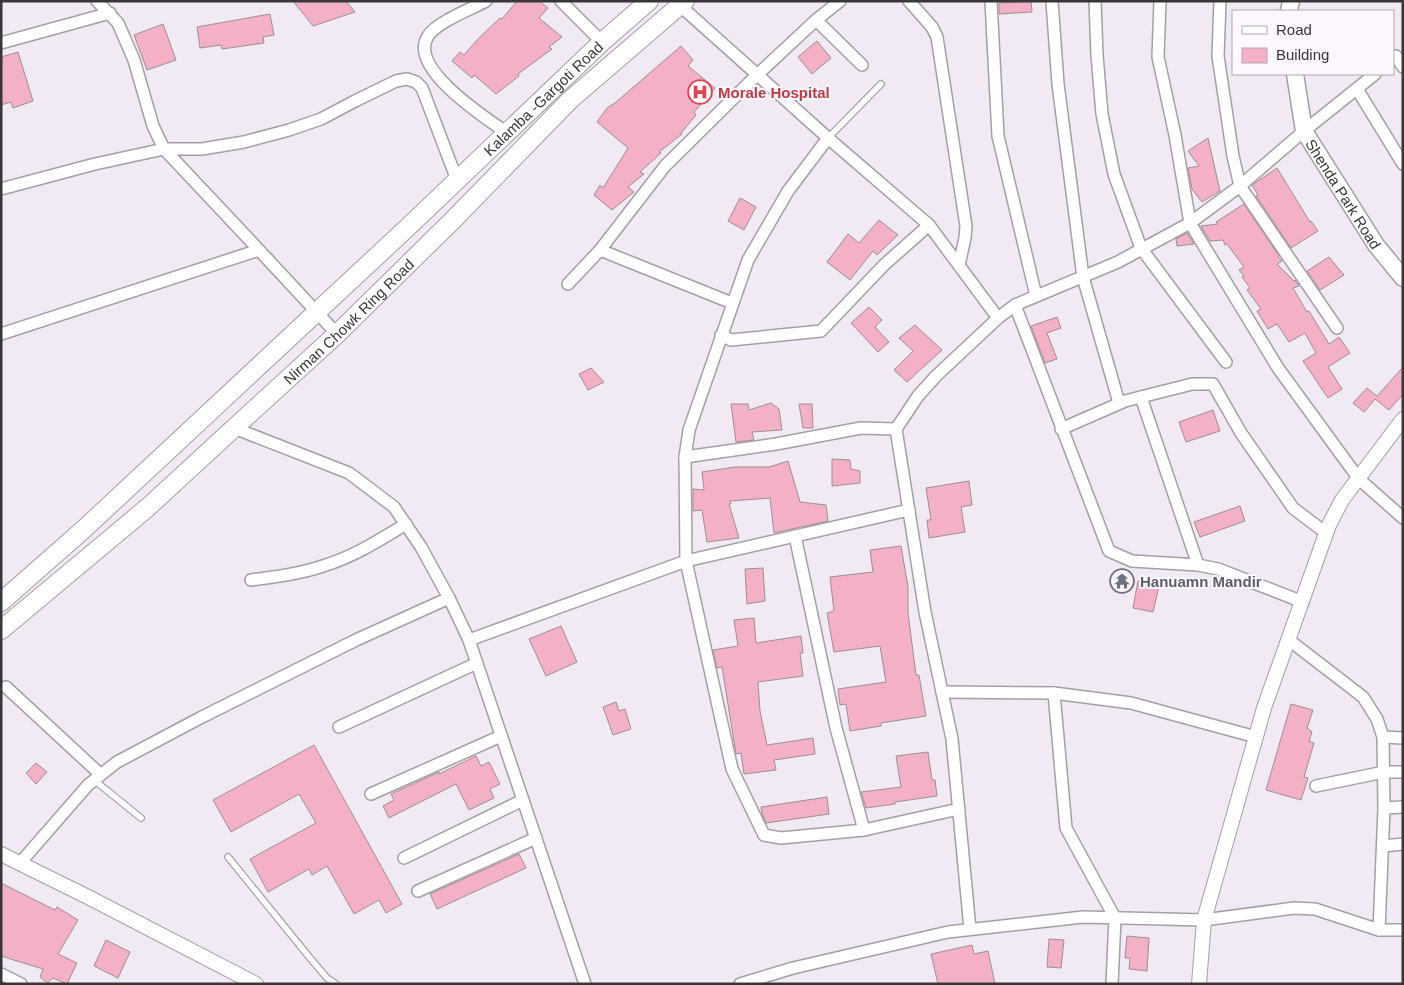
<svg xmlns="http://www.w3.org/2000/svg" width="1404" height="985" viewBox="0 0 1404 985" font-family="Arial,sans-serif">
  <rect width="100%" height="100%" fill="#f1e9f3"/>
  <!-- building -->
  <g fill="#f3b0c6" stroke="#9c8f93">
    <path d="M293,1h53l9,11 -42,14z"/>
    <path d="M517,1h22l9,7 -9,10 23,19 -13,10 3,2 -34,25 1,2 -23,18 -22,-19 -2,3 -20,-17 8,-9 4,3 14,-16 22,-21 2,1z"/>
    <path d="M1031,1l1,11 -33,2v-11z"/>
    <path d="M270,14l4,21 -11,2 1,6 -42,6 -1,-4 -21,3 -3,-21z"/>
    <path d="M163,24l13,36 -29,10 -13,-35z"/>
    <path d="M817,41l14,17 -19,16 -14,-17z"/>
    <path d="M681,46l12,14 -5,6 27,22 -21,24 2,3 -15,18 1,1 -23,18 2,1 -21,19 4,2 -16,13 6,5 -22,18 -18,-15 6,-10 3,3 25,-40 -31,-26 10,-14 8,-5z"/>
    <path d="M18,52l15,49 -20,7 -2,-6 -10,3v-48z"/>
    <path d="M1208,138l12,53 -18,11 -10,-13 -4,-21 11,-2 -11,-15z"/>
    <path d="M1277,168l33,54 1,-1 7,10 -27,17 -35,-52 2,-1 -6,-10z"/>
    <path d="M740,198l16,9 -12,23 -16,-9z"/>
    <path d="M1244,204l35,52 -1,1 4,4 -5,3 17,17 1,-1 4,6 -6,2 14,24 2,-1 20,33 10,-7 11,16 -22,14 14,22 -14,9 -25,-37 13,-8 -11,-20 -16,9 -12,-18 -9,5 -11,-18 4,-2 -14,-19 3,-2 -8,-11 2,-1 -5,-6 5,-3 -17,-23 -2,1 -2,-5 -13,1 -9,-15 17,-2 -2,-2z"/>
    <path d="M879,220l19,15 -21,20 -4,-4 -23,29 -23,-18 21,-28 11,9z"/>
    <path d="M1187,233l7,11 -17,2 -1,-7z"/>
    <path d="M1329,257l15,18 -24,15 -13,-19z"/>
    <path d="M869,307l13,13 -7,7 14,15 -11,10 -27,-29z"/>
    <path d="M1057,317l4,11 -14,5 10,26 -12,4 -14,-37z"/>
    <path d="M915,325l27,25 -35,32 -13,-12 19,-19 -14,-13z"/>
    <path d="M1403,367v27l-14,16 -14,-11 -11,13 -11,-9 14,-15 10,8z"/>
    <path d="M591,368l13,14 -16,8 -9,-16z"/>
    <path d="M771,403l8,6 3,21 -30,2 2,8 -18,2 -5,-38h17l1,6z"/>
    <path d="M799,404h13l1,24h-10z"/>
    <path d="M1213,410l7,21 -34,11 -7,-20z"/>
    <path d="M832,459l18,1 1,9 9,2v12l-28,3z"/>
    <path d="M788,461l12,41 26,3 2,16 -54,12 -4,-35 -40,3 1,3h-2l10,34 -32,4 -5,-32 -9,1v-22l11,1 -2,-18 33,-5h34z"/>
    <path d="M969,481l3,24 -11,2 4,25 -36,6 -2,-18h4l-5,-32z"/>
    <path d="M1240,506l5,15 -45,16 -6,-15z"/>
    <path d="M901,546l7,41v26l8,62h3l7,41 -45,7v3l-31,5 -4,-27 -6,1 -2,-16 48,-7 -6,-36 -46,6 -7,-39 7,-2 -4,-34 43,-5 -3,-22z"/>
    <path d="M763,568l2,33 -18,3 -2,-35z"/>
    <path d="M1138,581l21,5 -6,26 -20,-4z"/>
    <path d="M754,618l2,25 45,-7 2,17h-3l3,23 -45,6 2,29 7,34 46,-7 2,16 -41,6 2,10 -32,4 -3,-21 -5,1 -14,-87 -5,1 -4,-18 25,-4 -4,-26z"/>
    <path d="M561,626l16,36 -31,14 -17,-37z"/>
    <path d="M616,702l3,9 6,-2 6,20 -18,6 -10,-28z"/>
    <path d="M1291,704l22,6 -6,18 5,4 -3,9 5,2 -10,34 4,1 -7,22 -35,-10z"/>
    <path d="M314,745l88,159 -16,9 -7,-13 -25,14 -27,-48 -15,9 -3,-6 -41,23 -18,-33 66,-36 -17,-29 -68,38 -18,-32z"/>
    <path d="M928,752l4,28h3l2,16 -42,6v2l-29,4 -5,-16 40,-5 -5,-31z"/>
    <path d="M476,756l5,10 8,-4 11,22 -10,5 4,9 -25,12 -13,-26 -67,34 -6,-12 11,-6 -3,-6 48,-22v2z"/>
    <path d="M36,763l11,9 -11,12 -10,-11z"/>
    <path d="M827,797l2,17 -63,9 -4,-10 -1,-6z"/>
    <path d="M519,854l7,14 -89,41 -7,-15z"/>
    <path d="M1,883l54,27 2,-3 21,13 -20,34 19,9 -10,21 -14,-6 -6,5 -7,-6 3,-8 -42,-13z"/>
    <path d="M1127,936l22,2 -2,33 -18,-2 1,-11h-5z"/>
    <path d="M1049,939l15,1 -3,28 -14,-1z"/>
    <path d="M106,940l24,12 -12,26 -24,-12z"/>
    <path d="M972,945l2,9 14,-3 7,33h-57l-7,-30z"/>
  </g>
  <g fill="none" stroke-linecap="round" stroke-linejoin="round">
    <!-- service casing -->
    <g stroke="#a69ea7" stroke-width="8">
      <g id="service">
        <path d="M828,138l53,-54"/>
        <path d="M94,780l47,38"/>
        <path d="M228,857l82,101 17,20 9,6"/>
      </g>
    </g>
    <!-- minor casing -->
    <g stroke="#a69ea7" stroke-width="14">
      <g id="minor">
        <path d="M97,1l21,22 6,14 10,23 19,66 11,23 95,101"/>
        <path d="M486,1c-15,8 -49,21 -58,35 -21,32 58,82 79,97"/>
        <path d="M561,1l41,41"/>
        <path d="M909,1l23,26 5,10 29,189 -1,12 -6,27"/>
        <path d="M991,1l7,135 38,160"/>
        <path d="M1052,1l6,83 25,193 36,126"/>
        <path d="M1095,1l2,54 5,59 12,60 12,33 15,41 85,114"/>
        <path d="M1160,1l-2,56 17,78 15,88 88,145 81,111 44,39"/>
        <path d="M1220,1l-2,55 15,100 7,30 97,142"/>
        <path d="M676,2l152,136 101,87 69,93"/>
        <path d="M816,20l46,45"/>
        <path d="M1,43l109,-30"/>
        <path d="M1396,56l7,11"/>
        <path d="M1357,89l46,75"/>
        <path d="M828,138l-40,53 -40,69 -59,170 -4,27 1,104 46,208 32,66 17,3 83,-8 95,-21"/>
        <path d="M1,189l94,-25 69,-15h38l42,-7 45,-12 32,-11 34,-18 41,-20 11,-2 9,3 6,6 35,92"/>
        <path d="M600,250l132,53"/>
        <path d="M568,284l32,-34 65,-84 92,-91 59,-55 24,-19"/>
        <path d="M1015,305l94,246 23,10 66,4 20,4 85,33"/>
        <path d="M1,334l258,-84 78,84"/>
        <path d="M721,335l10,5 90,-9 63,-66 45,-40"/>
        <path d="M1141,397l57,168"/>
        <path d="M234,428l115,45 45,34 27,40 28,51 20,42 116,344"/>
        <path d="M1061,429l64,-28 67,-17h21l28,49 52,75 33,25"/>
        <path d="M685,457l91,-13 85,-16 35,1"/>
        <path d="M795,536l41,192 28,102"/>
        <path d="M251,580c24,-3 48,-6 72,-14 30,-9 57,-26 83,-42"/>
        <path d="M469,640l217,-79 223,-51"/>
        <path d="M1289,640l74,57 14,22 6,18 1,71 -5,122"/>
        <path d="M6,687l94,87"/>
        <path d="M942,692l112,1 77,10 125,34"/>
        <path d="M1054,693l12,135 49,90 -3,66"/>
        <path d="M339,727l138,-64"/>
        <path d="M1383,737l20,1"/>
        <path d="M1316,786l68,-14h19"/>
        <path d="M371,794l130,-58"/>
        <path d="M1384,808l19,-1"/>
        <path d="M1383,846l20,-2"/>
        <path d="M404,858l119,-58"/>
        <path d="M20,863l68,-78 29,-23 83,-44 156,-78 93,-42"/>
        <path d="M418,891l118,-53"/>
        <path d="M970,929l-18,-190 -27,-127 -29,-183 22,-33 18,-20 62,-58 17,-13 103,-43 72,-39 50,-37 64,-55 71,-57"/>
        <path d="M1,974l20,10"/>
        <path d="M740,984l53,-16 155,-36 135,-15 121,3 90,-12 21,1 64,21h24"/>
      </g>
    </g>
    <!-- tertiary casing -->
    <g stroke="#a69ea7" stroke-width="16">
      <g id="tertiary">
        <path d="M1,854l89,44 166,86"/>
        <path d="M1199,984l5,-64 60,-212 65,-183 13,-25 61,-81"/>
      </g>
    </g>
    <!-- secondary casing -->
    <g stroke="#a69ea7" stroke-width="19">
      <g id="secondary">
        <path d="M1289,11l2,-10"/>
        <path id="s1" d="M1295,74l9,57 72,114 27,33"/>
      </g>
    </g>
    <!-- primary casing -->
    <g stroke="#a69ea7" stroke-width="20">
      <g id="primary">
        <path id="s2" d="M1,602l83,-73 324,-302 194,-185 47,-41"/>
        <path id="s3" d="M1,630l146,-122 87,-80 103,-94 115,-113 118,-121 115,-99"/>
      </g>
    </g>
    <!-- service -->
    <use href="#service" stroke="#fff" stroke-width="5.5"/>
    <!-- minor -->
    <use href="#minor" stroke="#fff" stroke-width="11"/>
    <!-- tertiary -->
    <use href="#tertiary" stroke="#fff" stroke-width="14"/>
    <!-- secondary -->
    <use href="#secondary" stroke="#fff" stroke-width="16"/>
    <!-- primary -->
    <use href="#primary" stroke="#fff" stroke-width="18"/>
  </g>
  <!-- icons -->
  <defs>
    <g id="hospital-ring" transform="scale(1.25)"><circle r="9.5" fill="#fef7ff" stroke="#e0444e" stroke-width="1.5"/><path d="M-5-5h3v3.5h4V-5h3V5h-3V1.5h-4V5h-3Z" fill="#e0444e"/></g>
    <g id="temple-ring" transform="scale(1.25)"><circle r="9.5" fill="#fef7ff" stroke="#6b7280" stroke-width="1.5"/><path d="M0-6L5-2H3V0L6.5 2.5H4V6H1.5V3h-3V6H-4V2.5H-6.5L-3 0V-2H-5Z" fill="#6b7280"/></g>
  </defs>
  <g fill-rule="evenodd">
    <use href="#hospital-ring" x="700" y="92"/>
    <use href="#temple-ring" x="1122" y="581"/>
  </g>
  <g text-anchor="middle" dominant-baseline="central" stroke-width="4" stroke-linejoin="round" paint-order="stroke">
    <!-- health labels -->
    <g font-size="15" font-weight="bold" fill="#be3a42" stroke="#fef7ff" text-anchor="start">
      <text x="718" y="92">Morale Hospital</text>
    </g>
    <!-- street labels -->
    <g font-size="15" fill="#39363a" stroke="#fef7ff">
      <text stroke="none"><textPath href="#s2" startOffset="740">Kalamba -Gargoti Road</textPath></text>
      <text stroke="none"><textPath href="#s1" startOffset="132">Shenda Park Road</textPath></text>
      <text stroke="none"><textPath href="#s3" startOffset="465">Nirman Chowk Ring Road</textPath></text>
    </g>
    <!-- worship labels -->
    <g font-size="15" font-weight="bold" fill="#5b616d" stroke="#fef7ff" text-anchor="start">
      <text x="1140" y="581">Hanuamn Mandir</text>
    </g>
  </g>
  <!-- border -->
  <rect width="1404" height="985" fill="none" stroke="#39363a" stroke-width="5"/>
  <!-- legend -->
  <rect x="1232" y="10" width="162" height="65" fill="#fef7ff" stroke="#afaab0"/>
  <rect x="1242" y="26" width="25" height="8" fill="#ffffff" stroke="#afaab0"/>
  <text x="1276" y="35" font-size="15" fill="#39363a">Road</text>
  <rect x="1242" y="48" width="25" height="15" fill="#f3b0c6" stroke="#afaab0"/>
  <text x="1276" y="60" font-size="15" fill="#39363a">Building</text>
</svg>
